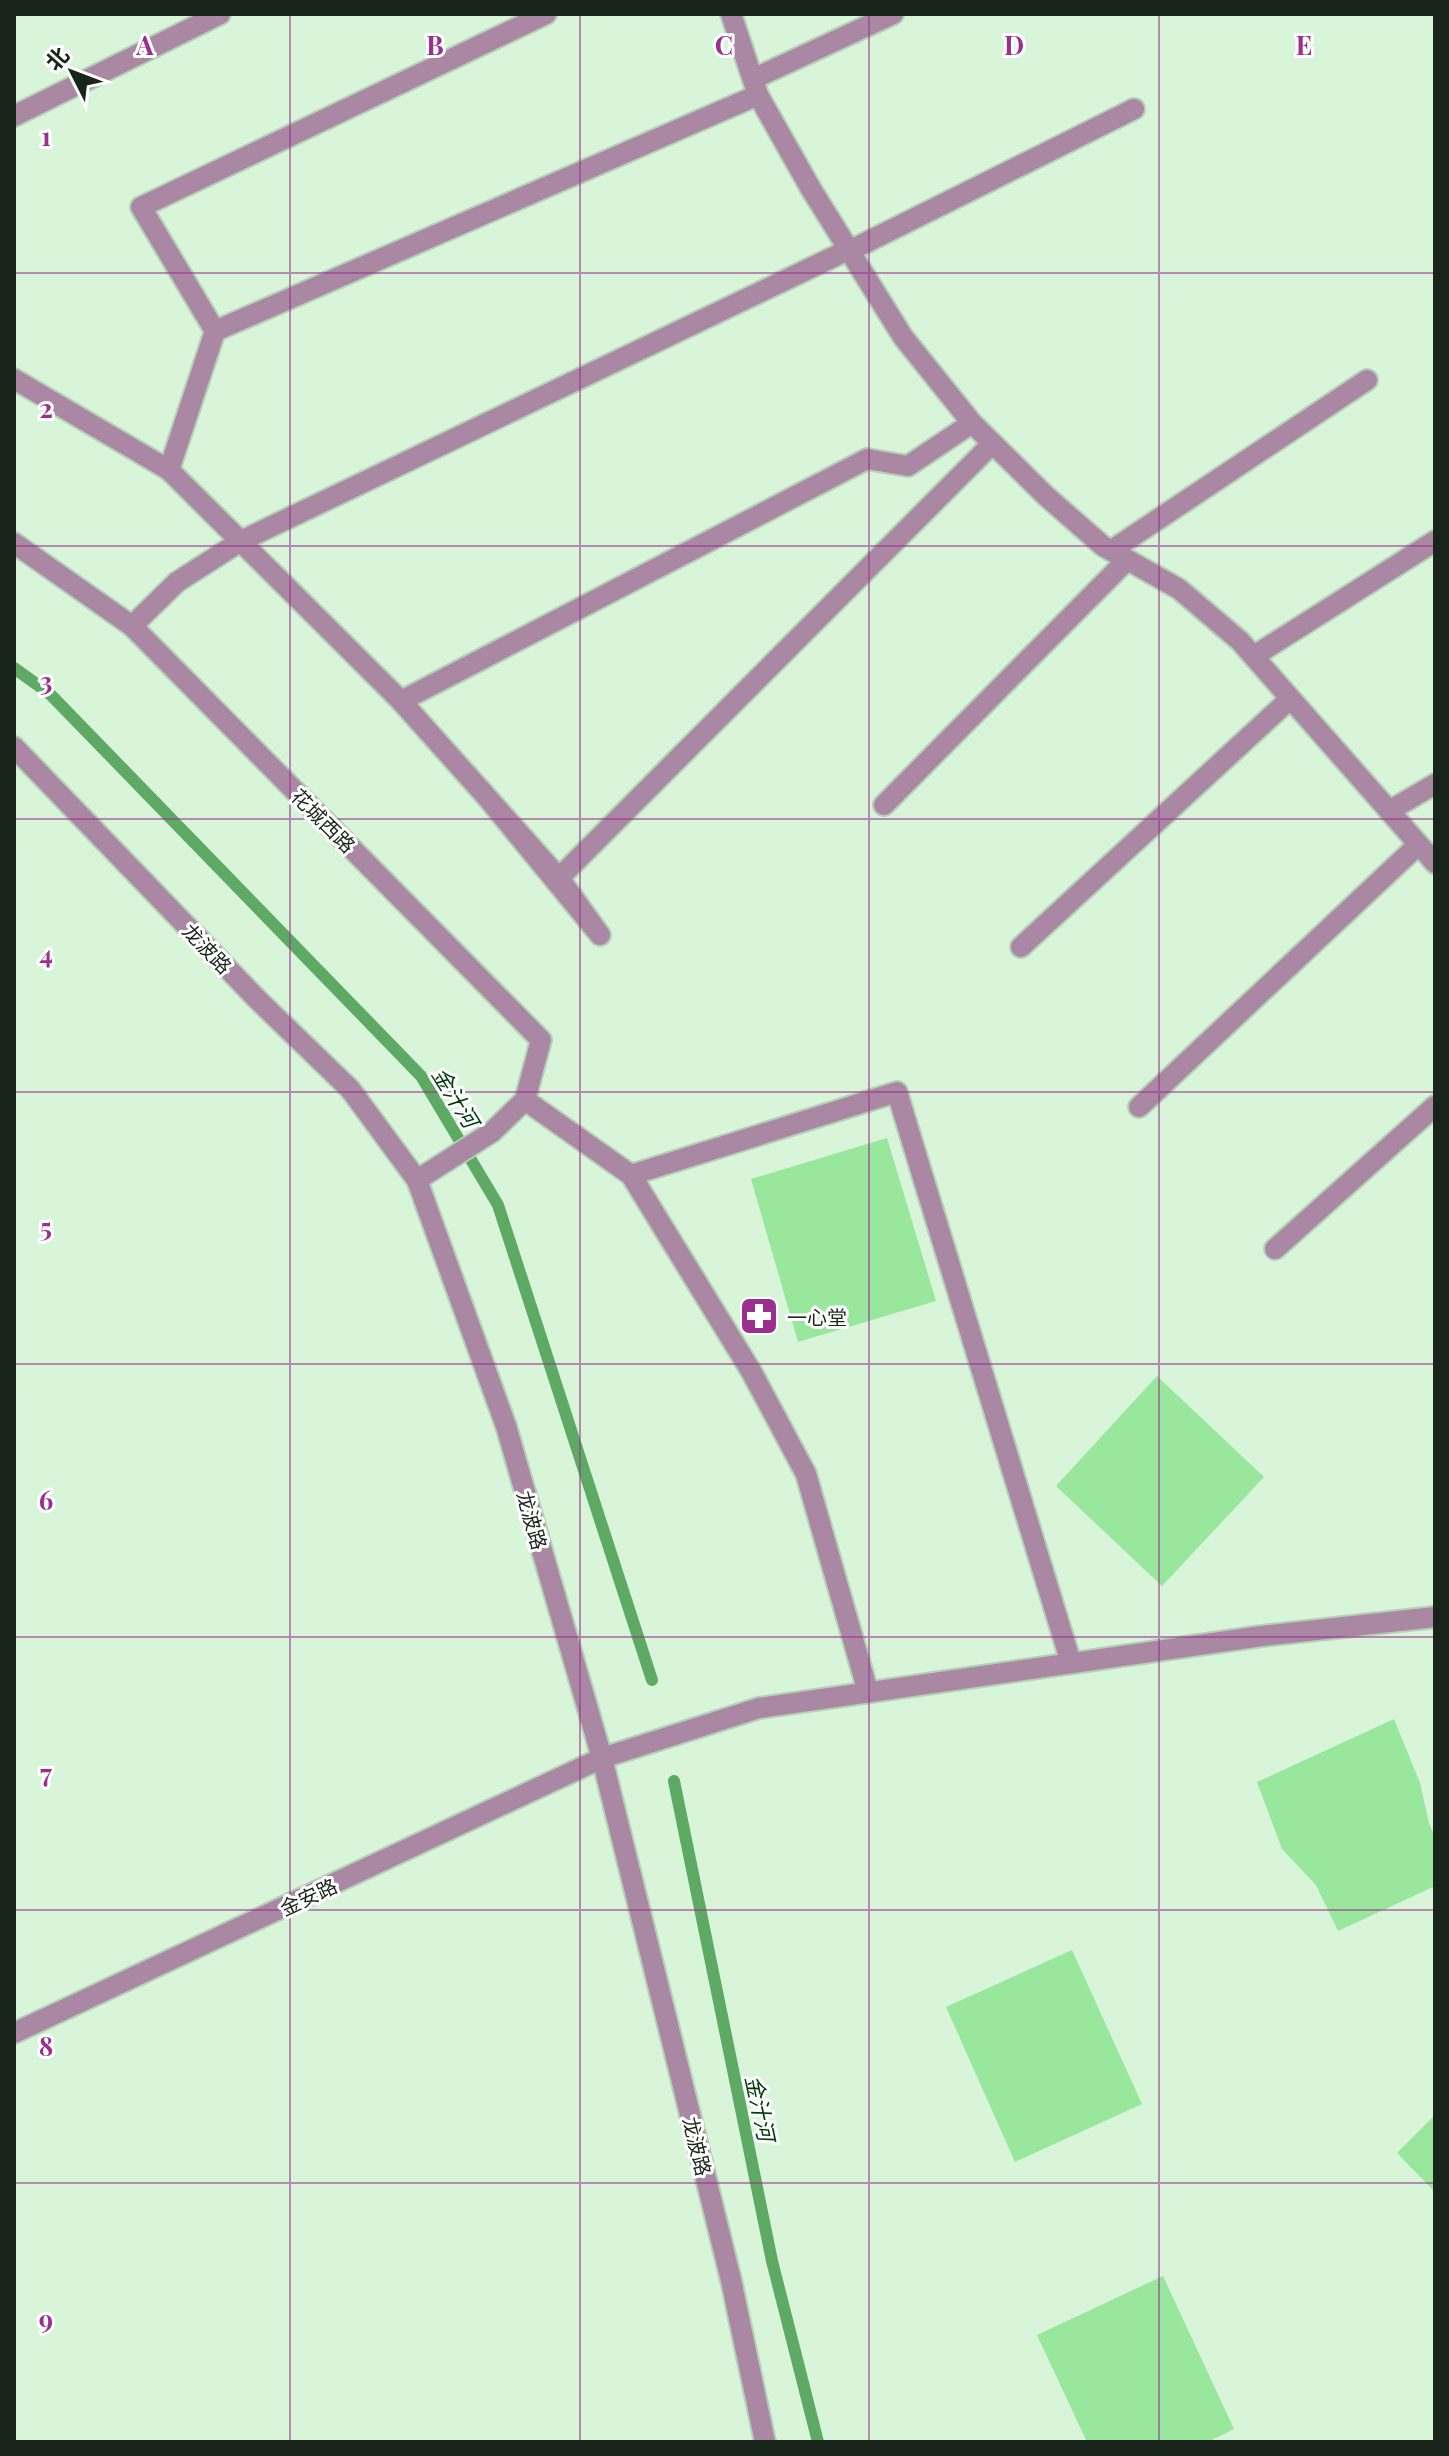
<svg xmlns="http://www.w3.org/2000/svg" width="1449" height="2456" viewBox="0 0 1449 2456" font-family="'Playfair Display','Noto Sans SC',serif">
  <rect width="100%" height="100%" fill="#d8f5d9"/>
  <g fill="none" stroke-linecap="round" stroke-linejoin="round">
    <!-- stream -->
    <g stroke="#5eaa64" stroke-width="12">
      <path d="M14,668l35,25 372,383 77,129 154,475"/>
      <path d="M674,1781l98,480 46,181"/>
    </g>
  </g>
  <!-- building -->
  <g fill="#99e79d">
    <path d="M887,1138l49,163 -138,41 -47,-163z"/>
    <path d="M1157,1376l107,101 -102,109 -106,-100z"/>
    <path d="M1394,1719l26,64 9,40 6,14v49l-97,45 -22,-46 -34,-36 -25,-67z"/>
    <path d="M1072,1950l70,154 -127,58 -69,-155z"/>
    <path d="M1435,2115v77l-38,-39z"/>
    <path d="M1163,2276l71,153 -26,13h-121l-50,-107z"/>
  </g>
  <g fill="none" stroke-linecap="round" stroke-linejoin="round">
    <!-- service casing -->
    <g stroke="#b6cfb7" stroke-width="24">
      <g id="service">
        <path d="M753,79l140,-65"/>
        <path d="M14,116l206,-102"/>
        <path d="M849,251l285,-142"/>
        <path d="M215,331l-74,-124 405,-193"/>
        <path d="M14,379l155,91 232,231 158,177 41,57 -119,-145"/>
        <path d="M169,470l46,-139 543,-236"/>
        <path d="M1112,550l255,-170"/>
        <path d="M132,626l45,-44 64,-41 607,-291"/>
        <path d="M1254,656l181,-115"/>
        <path d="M401,701l466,-242 41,7 64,-43"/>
        <path d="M884,805l243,-245"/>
        <path d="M1389,811l46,-27"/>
        <path d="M559,878l433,-434"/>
        <path d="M1021,947l269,-248"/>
        <path d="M1139,1107l279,-262"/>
        <path d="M1275,1249l160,-143"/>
      </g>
    </g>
    <!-- minor casing -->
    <g stroke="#b6cfb7" stroke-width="24">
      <g id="minor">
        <path d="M731,14l27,81 53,94 92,148 69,86 74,73 57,50 76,43 61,52 195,222"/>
        <path d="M14,543l118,83 409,414 -16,60 -33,32 -75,48"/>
        <path d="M525,1100l106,75"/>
        <path d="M868,1692l-62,-218 -55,-103 -120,-196 266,-83 174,571"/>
        <path d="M14,2033l588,-275 157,-50 503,-72 173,-19"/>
      </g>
    </g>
    <!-- tertiary casing -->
    <g stroke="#b6cfb7" stroke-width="24">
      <path id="tertiary" d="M14,747l244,253 92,89 67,91 89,246 96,332 129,522 34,162"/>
    </g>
    <!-- service -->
    <use href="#service" stroke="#aa88a4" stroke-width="20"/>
    <!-- minor -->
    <use href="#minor" stroke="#aa88a4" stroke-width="20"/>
    <!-- tertiary -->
    <use href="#tertiary" stroke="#aa88a4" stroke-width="20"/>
  </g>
  <!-- grid -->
  <path fill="none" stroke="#9b2f8f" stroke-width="2" stroke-opacity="0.55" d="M290,14v2428M580,14v2428M869,14v2428M1159,14v2428M14,273h1421M14,546h1421M14,819h1421M14,1092h1421M14,1364h1421M14,1637h1421M14,1910h1421M14,2183h1421"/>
  <!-- icons -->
  <defs>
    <g id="pharmacy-square" transform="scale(2)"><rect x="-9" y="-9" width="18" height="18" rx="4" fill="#9b2f8f" stroke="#fff"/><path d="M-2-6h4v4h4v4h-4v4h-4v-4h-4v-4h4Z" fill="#fff"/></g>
  </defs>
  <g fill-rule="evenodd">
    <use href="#pharmacy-square" x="759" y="1316"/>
  </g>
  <g text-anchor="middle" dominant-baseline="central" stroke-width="6" stroke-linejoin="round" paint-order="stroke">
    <!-- street labels -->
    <g font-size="20" fill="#19241a" stroke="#fff">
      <text transform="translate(324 820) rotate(45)">花城西路</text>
      <text transform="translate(208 948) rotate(46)">龙波路</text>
      <text transform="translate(533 1520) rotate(74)">龙波路</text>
      <text transform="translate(308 1896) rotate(-25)">金安路</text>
      <text transform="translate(698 2146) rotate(76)">龙波路</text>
    </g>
    <!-- poi labels -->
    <g font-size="20" fill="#19241a" stroke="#fff" text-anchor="start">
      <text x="787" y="1316">一心堂</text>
    </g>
    <!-- water labels -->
    <g font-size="22" font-style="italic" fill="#003a0c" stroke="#fff">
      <text transform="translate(456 1097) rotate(58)">金汁河</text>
      <text transform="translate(761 2108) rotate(78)">金汁河</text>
    </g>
  </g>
  <g font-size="26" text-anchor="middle" font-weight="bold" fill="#9b2f8f" stroke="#fff" stroke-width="6" stroke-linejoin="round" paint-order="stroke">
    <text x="145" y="55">A</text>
    <text x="435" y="55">B</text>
    <text x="724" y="55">C</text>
    <text x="1014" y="55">D</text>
    <text x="1304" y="55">E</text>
    <text x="46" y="146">1</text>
    <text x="46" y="418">2</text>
    <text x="46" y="691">3</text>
    <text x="46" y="964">4</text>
    <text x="46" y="1237">5</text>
    <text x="46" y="1510">6</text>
    <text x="46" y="1783">7</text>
    <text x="46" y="2056">8</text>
    <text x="46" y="2329">9</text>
  </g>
  <!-- border -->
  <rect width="1449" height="2456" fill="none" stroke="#19241a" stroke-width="32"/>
  <!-- north arrow -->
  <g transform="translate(72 72) rotate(312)" stroke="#ffffff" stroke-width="6" paint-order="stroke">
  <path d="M0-6L14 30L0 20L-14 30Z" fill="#19241a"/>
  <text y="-12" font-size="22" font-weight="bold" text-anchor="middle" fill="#19241a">北</text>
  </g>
</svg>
